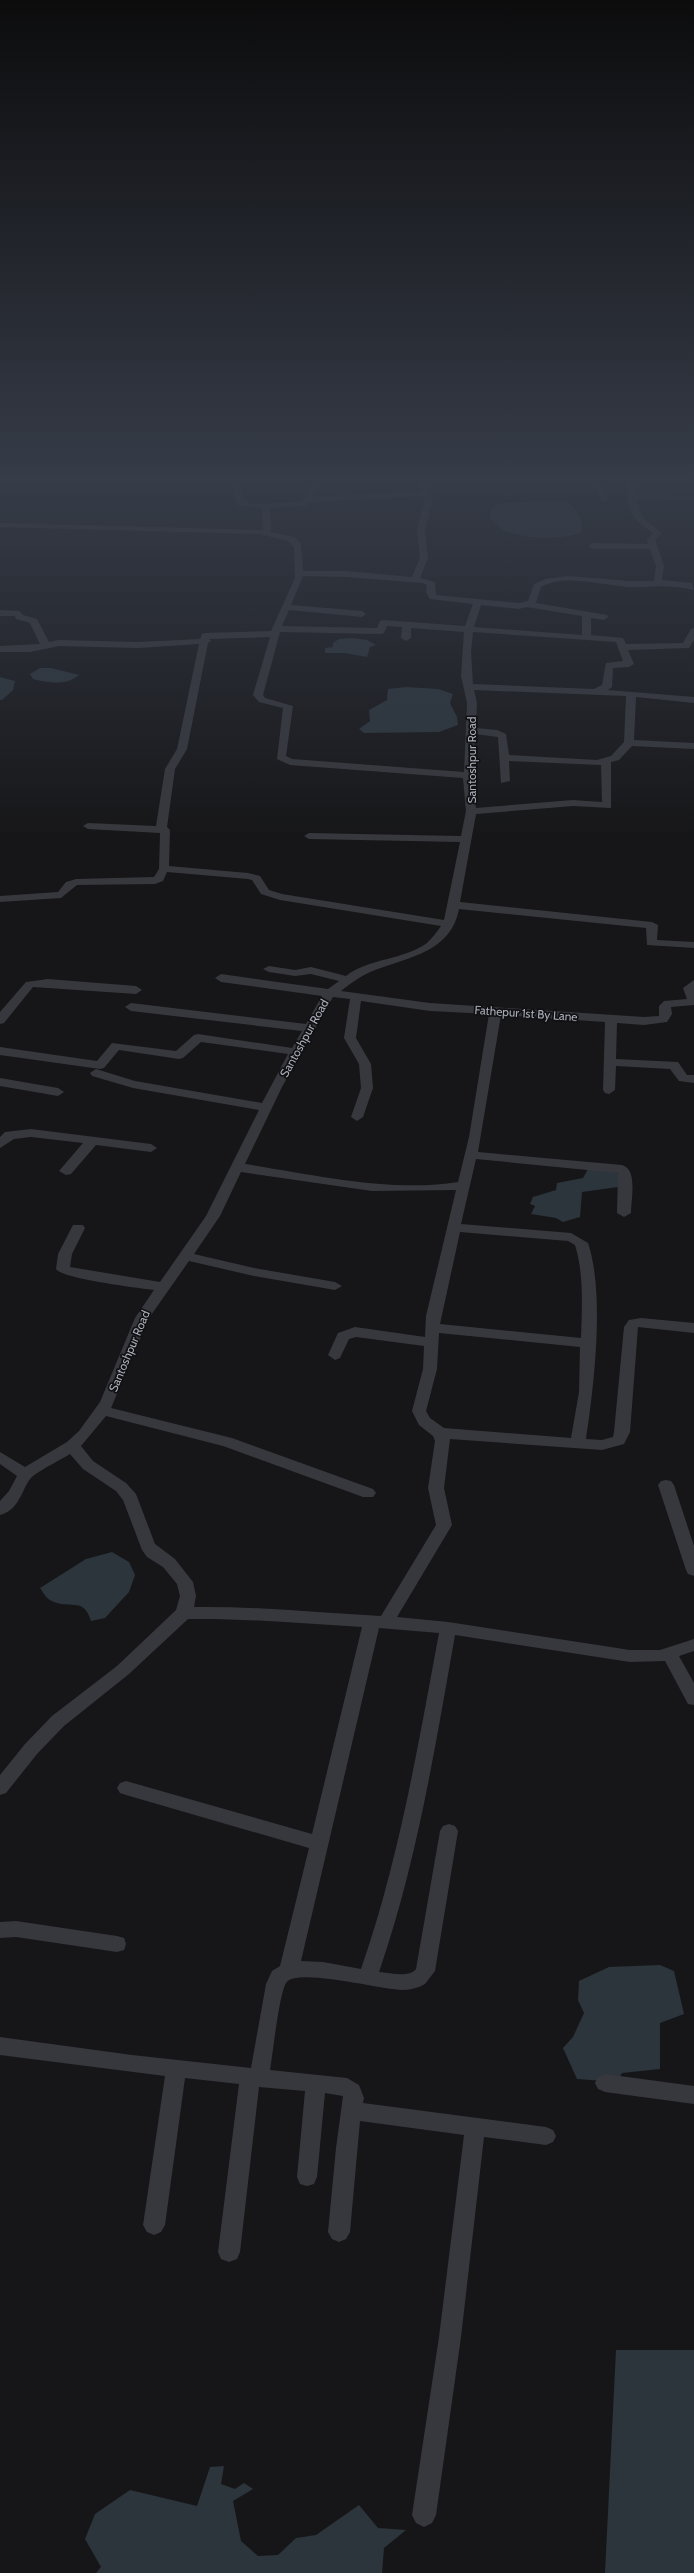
<svg xmlns="http://www.w3.org/2000/svg" width="694" height="2573" viewBox="0 0 694 2573" font-family="Cabin,sans-serif">
  <rect width="100%" height="100%" fill="#161618"/>
  <!-- water -->
  <g fill="#2c353c">
    <path d="M566,501c13,10 16,17 16,32 -23,7 -53,6 -75,-1 -6,-2 -12,-10 -17,-14l1,-10 10,-5z"/>
    <path d="M352,638l15,2 9,5 -6,2 -3,10 -22,-4h-20v-5l8,-1v-4l6,-4z"/>
    <path d="M40,668h11l28,7c-13,11 -30,8 -46,4l-3,-5z"/>
    <path d="M0,677l15,4 -2,9 -11,10h-2z"/>
    <path d="M406,687l32,2 15,5 -3,9 7,14 1,8 -19,7 -75,1 -5,-4 11,-8 -1,-11 18,-10 1,-11z"/>
    <path d="M588,1169l25,1 7,5 1,7 -3,5 -36,5 -2,25 -17,5 -7,-4 -25,-4 4,-8 -5,-2 3,-7 23,-7 1,-7 26,-5z"/>
    <path d="M112,1552l17,10 6,13 -6,17 -24,26 -14,3c-8,-26 -22,-10 -41,-21 -4,-2 -7,-8 -10,-12l46,-29z"/>
    <path d="M660,1965l14,6 10,43 -24,9v46l-38,4 -5,9 -40,-3 -14,-31 10,-11 11,-24 -6,-13 1,-19 30,-14z"/>
    <path d="M616,2350h78v223h-89z"/>
    <path d="M224,2466l-3,18 14,5 9,-6 9,6 -20,12 8,40 17,15 20,-1 18,-17 20,-3 43,-30 19,23 28,2 -22,18 -2,25h-286l5,-6 -16,-28 10,-25 35,-24 67,16 13,-39z"/>
  </g>
  <g fill="none" stroke-linecap="round" stroke-linejoin="round">
    <!-- street -->
    <g fill="#37383d" fill-rule="evenodd">
      <path d="M230,481h8l6,20 11,3 47,-2 11,-21h8l-9,16 110,-6 -4,-10h8l7,18 -8,31 3,28 -8,20 15,4 1,13 83,8 9,-2 6,-17 11,-5 23,-3 62,5h24l2,-15 -6,-17h-58l-4,-3 4,-3 56,1 -1,-4 6,-7c-22,-15 -28,-23 -24,-52h8l-1,14 58,1v4l-58,-1 8,20 18,14 -7,7 9,26 -2,14 30,3 2,7c-22,-6 -42,-3 -64,-3 -28,-1 -64,-14 -89,0l-5,16 71,12 1,2 -4,3 -13,-2v17l32,3 3,6 57,-1 8,-14 3,-1v12l-5,8 -61,2 6,14 -5,3 -16,1 -1,19 -4,3 86,7v6l-58,-6 -2,43 60,3v6l-62,-3 -13,14 -8,2v46l-38,-2 -97,8 -16,88 192,20 6,3 -1,15 37,2v6l-47,-3 -1,-17 -187,-19c-8,43 -50,48 -84,61 -13,5 -24,13 -34,21l89,12 214,14 15,-1v-10l5,-5 23,-2 -4,-11 11,-8v25l-23,2 1,7 -5,8 -23,3 -27,-2 -1,36 62,3 9,13h7v8l-15,-2 -9,-12 -54,-3 -1,24 -6,4 -4,-1 -2,-3 2,-68 -104,-7 -23,137 144,13c16,4 9,35 9,48l-7,4 -7,-4 1,-40 -142,-14 -15,65 110,9 17,10c17,50 6,143 -2,196l16,1 11,-3 1,-5 10,-105 5,-7 12,-2 53,5v10l-56,-6 -8,105 -6,12 -22,6 -152,-11 -6,49 8,37 -55,92 51,5 182,28h30l34,-11v12l-15,5 15,27v22l-6,-1 -23,-43 -35,1 -175,-27c-20,113 -38,227 -76,337 11,1 30,6 37,-3l24,-138 3,-5 6,-2 6,2 3,5 -23,140 -10,13c-7,4 -15,6 -23,6 -20,0 -106,-23 -116,-7 -7,12 -13,70 -16,87l77,8 12,7 5,13 -1,5 183,24 7,3 3,6 -3,6 -7,3 -62,-8 -23,200 -25,178 -4,8 -8,4 -8,-4 -4,-8 27,-178 25,-202 -104,-14 -10,111 -4,7 -7,3 -7,-3 -4,-7 8,-84 7,-52 -18,-3 -8,84 -3,7 -7,2 -7,-2 -3,-7 8,-86 -46,-4 -19,165 -3,7 -8,3 -8,-3 -3,-7 21,-168 -54,-6 -20,147 -4,7 -7,3 -7,-3 -4,-7 22,-149 -165,-21v-18l132,18 119,13 15,-84 6,-13 8,-5 29,-118 -183,-53 -6,-2 -3,-5 3,-5 6,-2 186,53 50,-207c-58,-3 -116,-9 -174,-8l-59,55 -65,52 -27,28 -31,39 -6,2v-20l25,-31 27,-28 65,-50 59,-56 4,-14 -3,-12 -14,-17 -16,-10 -5,-7 -19,-50 -7,-9 -33,-22 -13,-15c-12,7 -26,14 -37,22 -11,9 -11,33 -33,39v-14l9,-10 8,-15 -17,-12v-12l25,15 42,-25 12,-11 21,-29 35,-84 19,-28c-15,-2 -91,-11 -98,-21l2,-15 15,-29h10l2,3 -13,26 -2,13 90,15 46,-66 53,-106 -126,-22 -41,-12 -2,-3 6,-4 39,12 127,22 26,-49 -87,-12 -18,16 -4,1 -60,-9 -15,18 -4,1 -100,-14v-8l97,14 15,-18 64,8 18,-16 4,-1 94,14 10,-17 -171,-20 -6,-4 6,-4 175,21 16,-28 -101,-14 -6,-4 6,-4 107,15 11,-8 -28,-7 -16,2 -26,-4 -6,-3 6,-3 26,4 16,-3 35,9c23,-18 58,-16 81,-33 5,-5 10,-11 14,-17l-161,-26 -19,-6 -9,-14 -4,-1 -81,-7 -4,9 -8,3 -78,1 -16,13 -61,4v-6l58,-4 8,-10 10,-3 78,-2 5,-8 1,-36 -72,-4 -5,-3 5,-3 68,3 9,-57 12,-20 22,-105 -61,4 -79,-2 -29,6h-30v-6l40,-2 -10,-21 -14,-4 -1,-3h-15v-6l19,1 4,4 14,4 12,23 10,-2 79,2 62,-3 2,-5 3,-1 66,-2 24,-53 -1,-31 -6,-6 -28,-7 -260,-7v-4l263,7 -1,-22 -25,-3zM424,496l1,3 -8,31 3,28 -8,19 -66,-6h-43l-2,-27 -7,-7 -23,-5 -1,-24 35,-2 5,-4zM303,576l43,1 77,6 4,2 -1,7 4,7 43,5 -8,22 -82,-6 -3,1 -3,7 -95,-2 7,-16 73,7 4,-3 -4,-3 -71,-6zM481,605l38,4 7,-2 56,9v19l-108,-8zM387,626l15,1 -1,11 5,3 5,-3v-10l53,4 -3,44 6,27 -3,69 -172,-13 -6,-3 7,-50 -28,-8 -2,-3 17,-63 101,2 3,-1zM473,632l143,10 7,19 -17,2 -4,22 -8,4 -121,-5 -2,-32zM270,637l-17,58 6,7 24,6 -6,51 13,6 173,13 3,33 -5,25 -152,-3 -5,3 5,3 151,3 -16,78 -162,-26 -13,-4 -9,-14 -12,-3 -79,-7 1,-36 -3,-3 8,-58 12,-20 21,-106 3,-2 -2,-2zM474,690l152,6 -2,46 -13,14 -14,4 -88,-5 -3,-21 -9,-4 -21,-2 1,-25zM475,734l23,3 3,46 9,-2 -1,-20 92,4 1,37 -29,-2 -97,8 -3,-20zM333,997l17,2 -6,39 15,26 2,24 -10,29 6,4 6,-4 10,-29 -2,-24 -15,-26 5,-37 69,10 59,3 -20,123 -11,45c-66,11 -147,-8 -213,-18l37,-77zM241,1172l131,19 84,-1 -30,126 -1,21 -70,-10 -17,6 -10,22 7,5 5,-2 9,-19 7,-2 68,9 -1,23 -11,42 7,14 14,11 2,5 -7,47 8,37 -55,91c-62,-3 -125,-10 -187,-9l2,-11 -3,-14 -18,-23 -20,-15 -19,-50 -10,-11 -33,-22 -12,-15 25,-30 117,30 140,51h10l3,-4 -3,-4 -141,-51 -121,-30 38,-90 40,-57 65,15 81,14 7,-4 -7,-4 -81,-14 -60,-14 26,-38zM460,1232l108,9 7,4c9,29 7,62 6,93l-141,-14zM439,1333l141,14 -1,45 -8,46 -127,-10 -14,-10 -4,-7 11,-42zM379,1628l60,5c-21,113 -40,227 -78,336l-38,-7 -22,-1z"/>
      <path d="M592,481h8l8,20h-6z"/>
      <path d="M48,979l88,7 6,4 -6,4 -103,-7 -29,36 -4,1v-12l26,-30z"/>
      <path d="M0,1078l58,10 6,4 -6,4 -58,-10z"/>
      <path d="M31,1129l120,15 6,4 -6,4 -55,-7 -25,29 -5,1 -7,-4 24,-28 -52,-6 -17,2 -14,9v-11l5,-5z"/>
      <path d="M666,1480l5,1 3,4 20,61v30l-6,-2 -2,-4 -28,-85 3,-4z"/>
      <path d="M16,1921l101,15 7,2 2,6 -2,6 -7,2 -101,-15 -16,1v-16z"/>
      <path d="M605,2074l89,12v18l-89,-12 -7,-3 -3,-6 3,-6z"/>
    </g>
  </g>
  <!-- sky -->
  <linearGradient id="sky" x2="0" y2="1"><stop stop-color="#0c0c0d"/><stop offset="0.57" stop-color="#363c48"/><stop offset="1" stop-color="#363c48" stop-opacity="0"/></linearGradient>
  <rect width="694" height="841" fill="url(#sky)"/>
  <g text-anchor="middle" dominant-baseline="central" stroke-width="3.5" stroke-linejoin="round" paint-order="stroke">
    <!-- street labels -->
    <g font-size="12" fill="#a8adb8" stroke="#111113">
      <text transform="translate(471 760) rotate(-90)">Santoshpur Road</text>
      <text transform="translate(526 1013) rotate(4)">Fathepur 1st By Lane</text>
      <text transform="translate(304 1038) rotate(-61)">Santoshpur Road</text>
      <text transform="translate(129 1351) rotate(-67)">Santoshpur Road</text>
    </g>
  </g>
</svg>
